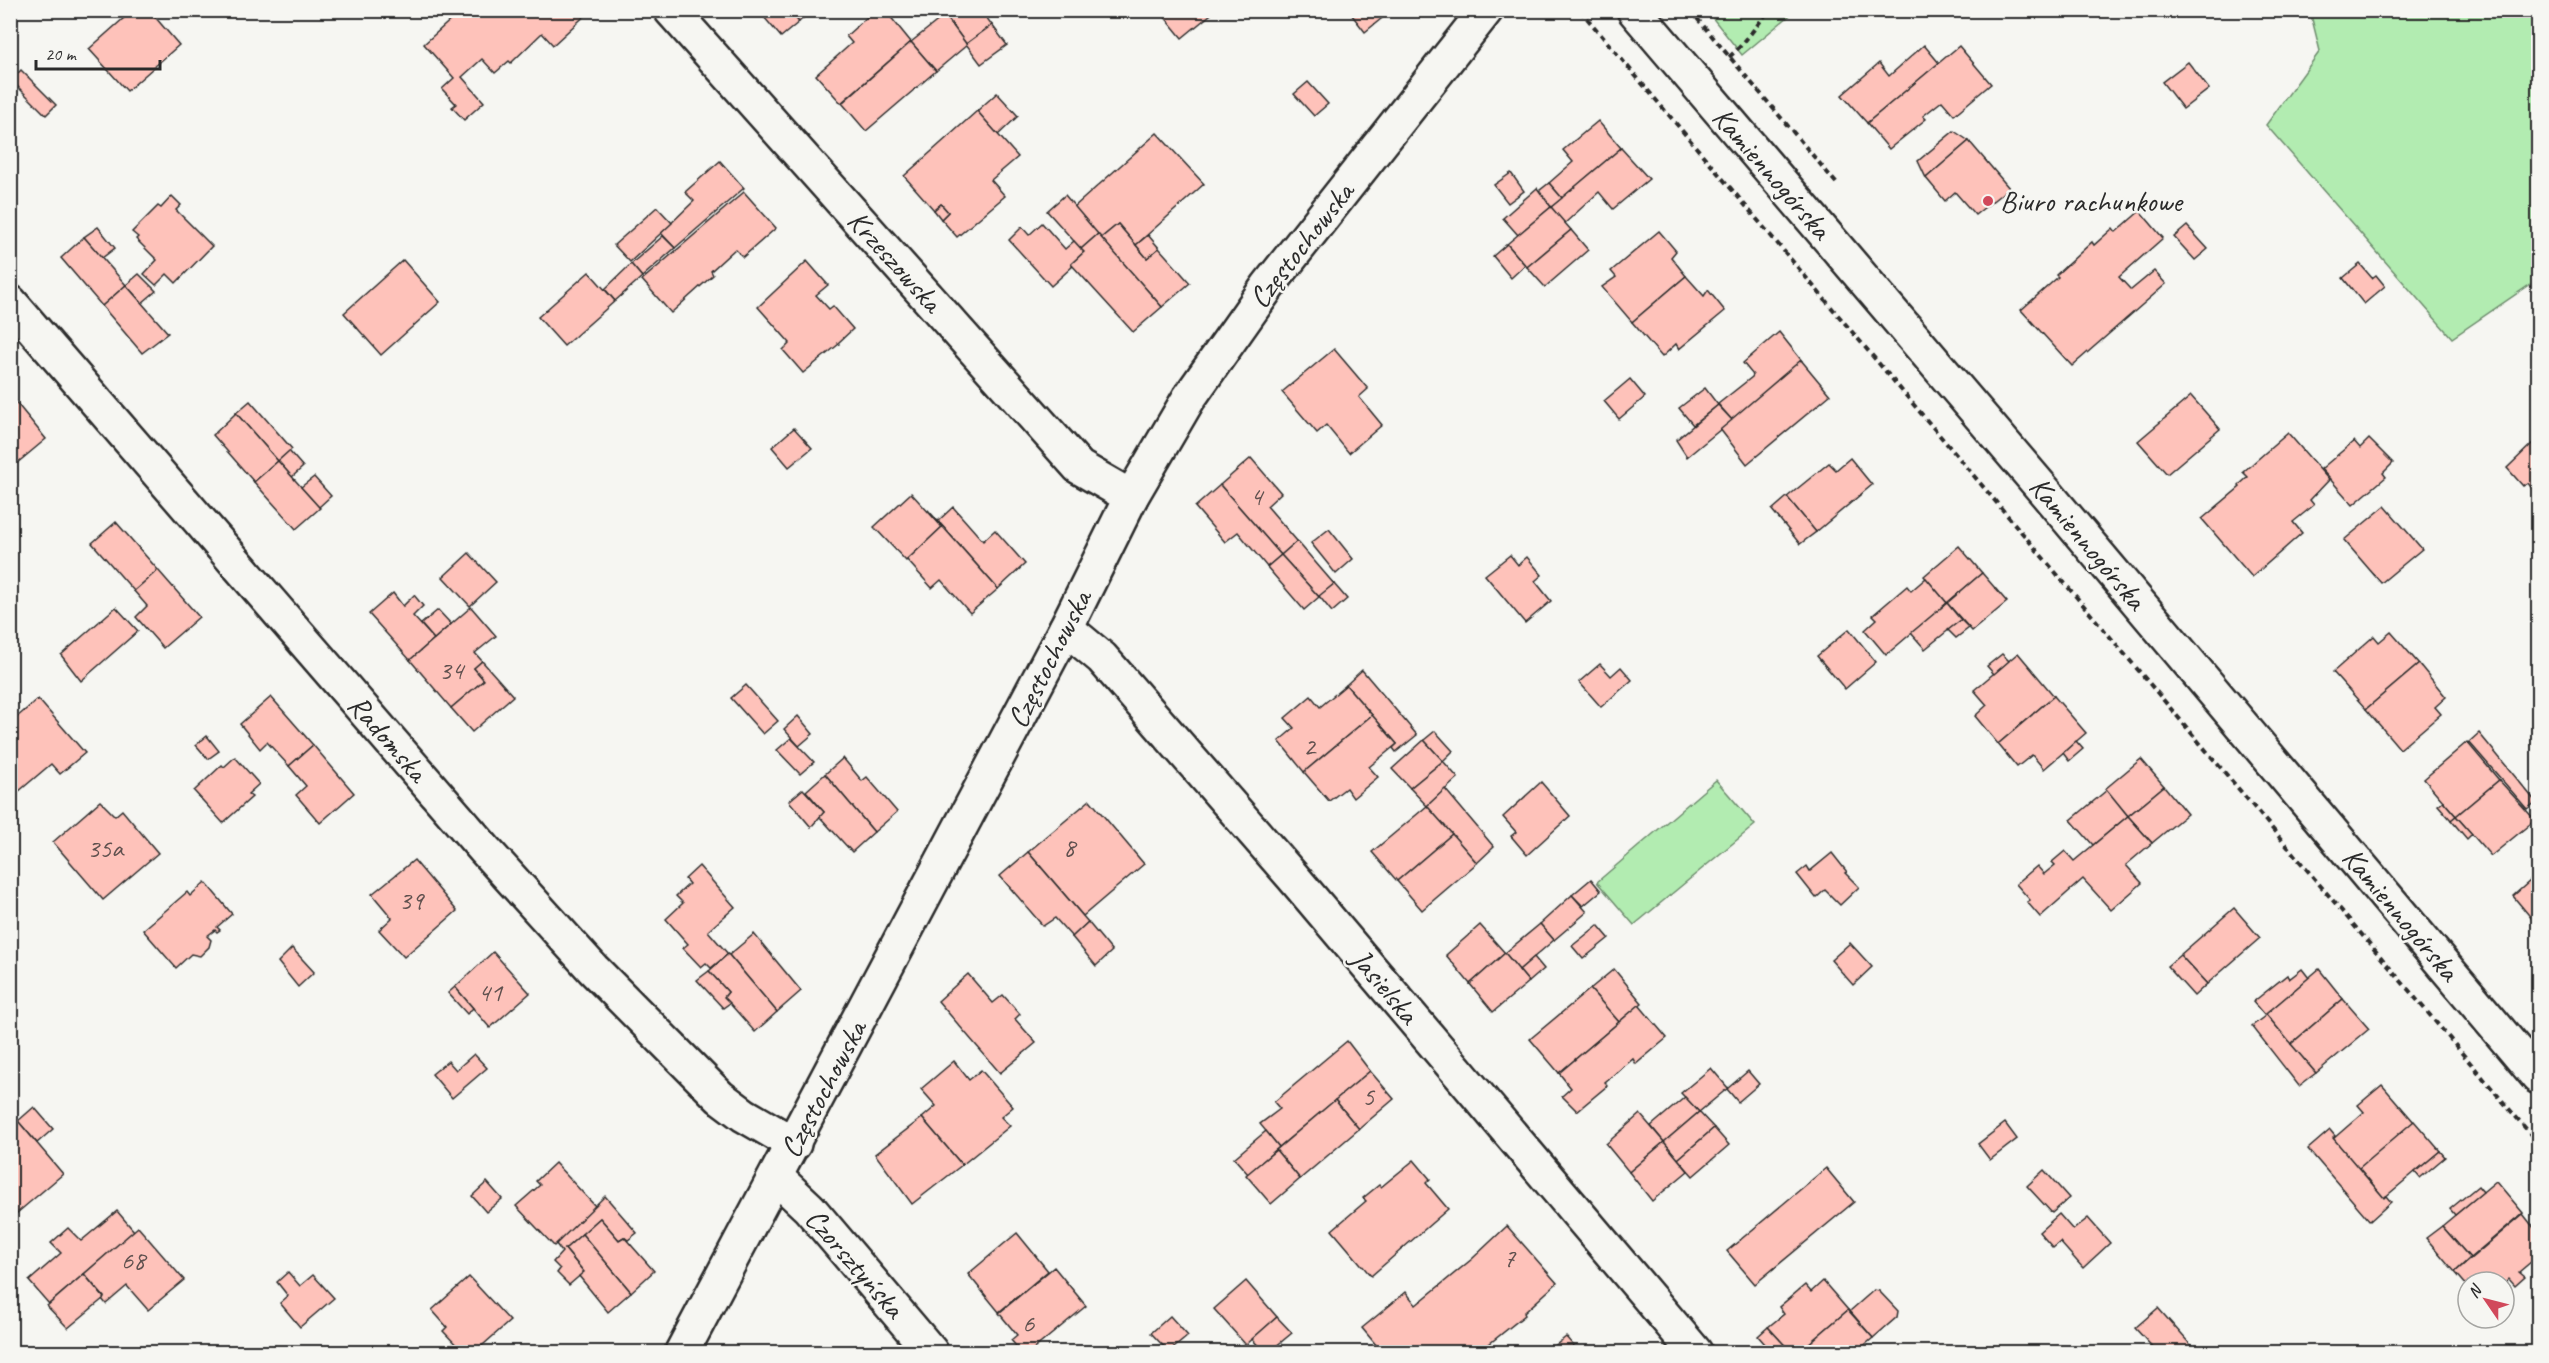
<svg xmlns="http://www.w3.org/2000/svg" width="2549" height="1363" viewBox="0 0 2549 1363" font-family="Caveat,sans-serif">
  <rect width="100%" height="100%" fill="#f6f6f2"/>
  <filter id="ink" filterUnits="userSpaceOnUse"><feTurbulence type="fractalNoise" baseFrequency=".0167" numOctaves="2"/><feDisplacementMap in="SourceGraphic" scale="12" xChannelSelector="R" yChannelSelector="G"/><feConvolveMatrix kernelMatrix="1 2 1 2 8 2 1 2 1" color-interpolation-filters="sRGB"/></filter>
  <g filter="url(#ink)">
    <!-- green -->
    <g fill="#b2ecb1" stroke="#6e8c6e" stroke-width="1.5">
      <path d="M1707,11h88l-53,44z"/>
      <path d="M2310,11h228v268l-86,59 -186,-213 54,-74z"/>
      <path d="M1716,780l39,45 -121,100 -37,-43z"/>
    </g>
    <!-- building -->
    <g fill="#fec2ba" stroke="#2b2b2b" stroke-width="1.5">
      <path d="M133,10h16l30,35 -52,46 -38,-42z"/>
      <path d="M454,10h137l-38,35 -11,-12 -31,30 -2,-2 -14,12 -13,-14 -20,18 22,25 -20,18 -12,-13 4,-3 -14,-15 12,-11 -30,-34 31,-28 -3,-3z"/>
      <path d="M758,10h31l10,12 -18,15z"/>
      <path d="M789,10h23l-13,12z"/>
      <path d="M875,10h10l26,32 -70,61 -25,-28 36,-32 -6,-7z"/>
      <path d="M950,10h31l11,15 -26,19 -21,-29z"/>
      <path d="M1159,10h57l-34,28z"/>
      <path d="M1348,10h44l-27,22z"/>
      <path d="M945,15l22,30 -31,26 -25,-29z"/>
      <path d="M992,25l15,20 -26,19 -15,-20z"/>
      <path d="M911,42l25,29 -70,60 -24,-28z"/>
      <path d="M1924,45l15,18 -72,60 -25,-28 37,-32 10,13z"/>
      <path d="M1959,46l32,38 -37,31 -12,-14 -19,15 3,3 -37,30 -22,-26z"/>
      <path d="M2188,62l21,27 -26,20 -21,-27z"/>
      <path d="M21,70l35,35 -10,10 -35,-35z"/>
      <path d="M1308,82l20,22 -14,12 -20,-22z"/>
      <path d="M997,93l21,23 -20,19 -21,-24z"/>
      <path d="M977,111l41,46 -27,23 14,16 -48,41 -16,-18 7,-7 -7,-8 -7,6 -30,-34z"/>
      <path d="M1598,121l23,27 -59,50 -13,-15 24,-21 -10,-12z"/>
      <path d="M1954,131l15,10 -43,37 -8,-17z"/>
      <path d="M1157,133l47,51 -68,61 -18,-21 -17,14 -27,-31z"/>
      <path d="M1969,141l40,47 -34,27 -20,-23 -10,9 -19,-23z"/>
      <path d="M1621,148l28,31 -36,30 -14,-17 -35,32 -13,-17z"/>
      <path d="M720,161l24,27 -69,60 -14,-15 33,-32 -9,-9z"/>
      <path d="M1511,173l13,18 -16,12 -14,-18z"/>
      <path d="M1549,183l13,15 -11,9 -12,-16z"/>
      <path d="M1537,188l14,19 -33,28 -15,-17z"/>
      <path d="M744,192l32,36 -33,29 -8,-8 -24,22 2,4 -42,38 -29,-33z"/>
      <path d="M1065,195l33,39 -17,15 -34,-38z"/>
      <path d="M172,196l9,9 -5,5 36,36 -36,37 -9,-9 -11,11 -12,-11 13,-14 -21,-21 2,-2 -6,-5 26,-26 3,2z"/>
      <path d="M941,204l7,8 -7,7 -7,-9z"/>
      <path d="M657,207l15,16 -42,39 -16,-17z"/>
      <path d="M1551,207l20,23 -44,37 -20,-23z"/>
      <path d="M2140,211l23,27 -44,39 12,13 23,-19 12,13 -94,82 -51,-56 37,-33 -2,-2 36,-33 2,3 19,-17 3,4z"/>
      <path d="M1042,223l23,26 9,-8 10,11 -13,12 2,2 -22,20 -42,-46 13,-13 7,8z"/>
      <path d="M1118,224l29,34 12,-10 31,35 -28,24 -61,-69z"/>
      <path d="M2187,226l21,23 -13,11 -21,-23z"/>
      <path d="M98,227l17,21 -13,10 -18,-21z"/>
      <path d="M1571,230l17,20 -43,37 -18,-20z"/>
      <path d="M1659,231l17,20 -5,6 15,19 -54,46 -30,-35 14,-10 -5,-6z"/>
      <path d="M1098,234l64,73 -29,25 -62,-68 13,-12 -3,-3z"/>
      <path d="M1148,235l11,13 -12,10 -11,-13z"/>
      <path d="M663,236l12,12 -33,29 -11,-13z"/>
      <path d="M84,237l42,48 -24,21 -41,-48z"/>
      <path d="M1507,244l18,21 -14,13 -18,-22z"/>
      <path d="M403,260l37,42 -59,53 -37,-42z"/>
      <path d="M807,261l21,24 -12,10 13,14 4,-3 20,23 -15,14 1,1 -36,29 -20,-23 7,-7 -32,-36z"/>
      <path d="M631,264l11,13 -27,24 -10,-12z"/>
      <path d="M2360,264l12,14 4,-3 9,11 -21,18 -21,-26z"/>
      <path d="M589,272l26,29 -51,45 -26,-29z"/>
      <path d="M139,274l17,17 -14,12 -16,-18z"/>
      <path d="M1686,276l18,20 4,-6 17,21 -46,38 -3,-5 -14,13 -30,-35z"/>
      <path d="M126,285l42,48 -26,20 -40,-47z"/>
      <path d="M1779,332l23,29 -70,59 -14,-16 34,-27 1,-2 -10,-12z"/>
      <path d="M1334,349l34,40 -9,8 23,28 -33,28 -23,-28 -9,8 -35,-41z"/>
      <path d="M1801,360l29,35 -83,69 -27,-35z"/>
      <path d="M1630,379l15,18 -26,22 -15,-18z"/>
      <path d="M1705,388l13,17 -25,20 -14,-17z"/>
      <path d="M10,395l36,44 -36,30z"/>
      <path d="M2191,396l29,33 -53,45 -29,-33z"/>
      <path d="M250,401l42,48 -14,12 -42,-48z"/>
      <path d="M1718,405l14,15 -45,37 -11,-17z"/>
      <path d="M236,413l42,48 -24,21 -41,-47z"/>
      <path d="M794,428l18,20 -23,19 -17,-20z"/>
      <path d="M2288,433l41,47 -19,20 4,5 -21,17 9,11 -50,44 -50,-58 38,-32 -1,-2 9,-8 -5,-5z"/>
      <path d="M2538,438v59l-10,-14 -5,3 -16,-18z"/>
      <path d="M2369,439l24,24 -10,10 3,4 -33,28 -32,-36 33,-28 6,7z"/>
      <path d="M289,451l14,16 -11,10 -14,-16z"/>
      <path d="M1251,458l30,35 -14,13 30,35 -16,14 -61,-70z"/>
      <path d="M1850,458l22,27 -56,47 -29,-35 42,-34 7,7z"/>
      <path d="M278,461l42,47 -24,21 -42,-47z"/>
      <path d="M314,477l17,19 -12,11 -18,-20z"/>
      <path d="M1220,485l61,70 -14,12 -29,-35 -13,10 -30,-35z"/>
      <path d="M911,493l31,34 -36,34 -32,-34z"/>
      <path d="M1787,497l29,35 -16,12 -28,-34z"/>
      <path d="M2385,506l37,43 -41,34 -37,-43z"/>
      <path d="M953,507l30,34 12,-11 30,34 -27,25 -60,-68z"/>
      <path d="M928,510l70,79 -28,24 -29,-33 -9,8 -25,-28 35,-33z"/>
      <path d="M116,522l42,48 -24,21 -42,-48z"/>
      <path d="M1329,529l24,30 -17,15 -25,-31z"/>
      <path d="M1297,541l37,43 -15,13 -38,-42z"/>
      <path d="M1959,546l23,27 -35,30 -23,-27z"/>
      <path d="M469,553l27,29 -26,24 -27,-29z"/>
      <path d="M1281,555l38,42 -15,13 -37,-43z"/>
      <path d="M1510,555l8,10 9,-8 15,18 -7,6 16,20 -26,22 -40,-48z"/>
      <path d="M158,570l41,47 -36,31 -27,-31 11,-11 -13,-15z"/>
      <path d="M1982,573l25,29 -35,29 -25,-28z"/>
      <path d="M1926,578l21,25 -61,52 -21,-25 12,-11 -4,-4 34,-29 4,5z"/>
      <path d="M1334,584l13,15 -15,13 -13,-16z"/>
      <path d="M393,593l10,13 11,-11 9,11 -10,10 21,23 -24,21 -41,-46z"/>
      <path d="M1947,603l14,17 -36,29 -14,-16z"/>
      <path d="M116,607l22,24 -57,50 -20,-26z"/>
      <path d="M471,607l25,29 -21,17 7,8 -8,7 10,12 -33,28 -41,-48z"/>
      <path d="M438,610l13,14 -17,15 -13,-15z"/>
      <path d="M1961,620l8,8 -13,10 -8,-8z"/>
      <path d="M1849,629l27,33 -31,27 -28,-33z"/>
      <path d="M2391,632l28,32 -53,45 -33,-37 41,-36 5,6z"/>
      <path d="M2018,653l36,43 -56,48 -23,-28 12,-11 -13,-15z"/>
      <path d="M2002,654l7,7 -15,13 -7,-8z"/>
      <path d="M482,661l31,35 -41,36 -21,-24 33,-28 -10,-12z"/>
      <path d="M1600,664l11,12 10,-9 11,13 -31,27 -22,-25z"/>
      <path d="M2419,664l27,33 -11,10 6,7 -41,35 -34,-40z"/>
      <path d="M1362,670l55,65 -21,17 -3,-4 4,-4 -51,-59z"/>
      <path d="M746,685l32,36 -15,13 -32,-36z"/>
      <path d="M1346,685l26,30 -68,57 -25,-31 15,-13 -9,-10 26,-22 9,11z"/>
      <path d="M2054,696l32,37 -42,36 -12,-14 -15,12 -19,-23z"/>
      <path d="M271,697l42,48 -24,21 -22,-24 -7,7 -20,-25z"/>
      <path d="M38,699l47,54 -25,21 -9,-10 -33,28 -8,-10v-59z"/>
      <path d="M1372,715l25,29 -28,23 9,10 -25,21 -7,-10 -17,13 -25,-29z"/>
      <path d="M798,716l15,18 -14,12 -15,-17z"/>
      <path d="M1435,731l18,20 -10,10 -19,-21z"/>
      <path d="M2479,733l57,69 -9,7 -58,-67z"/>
      <path d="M207,736l12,15 -11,8 -12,-14z"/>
      <path d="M791,738l23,24 -14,12 -23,-24z"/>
      <path d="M1424,740l19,21 -33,27 -18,-19z"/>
      <path d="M2076,741l7,8 -14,12 -6,-8z"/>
      <path d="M2467,742l32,38 -43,36 -32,-37z"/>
      <path d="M313,745l41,48 -34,30 -24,-28 10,-9 -17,-20z"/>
      <path d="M235,757l24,27 -11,10 4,3 -29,26 -29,-32 28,-26 2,2z"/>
      <path d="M843,758l19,23 5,-4 30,35 -23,20 -49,-58z"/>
      <path d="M2141,759l23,27 -36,30 -23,-27z"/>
      <path d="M1443,761l15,17 -31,28 -17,-18z"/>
      <path d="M825,774l49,58 -22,20 -33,-36 5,-4 -18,-21z"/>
      <path d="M2499,780l36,40 -44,36 -35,-40z"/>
      <path d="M1541,782l29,34 -43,39 -16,-19 5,-4 -13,-15z"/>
      <path d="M2164,786l23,28 -35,29 -24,-27z"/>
      <path d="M803,789l21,23 -13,15 -22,-26z"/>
      <path d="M1445,789l49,58 -17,16 -50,-57z"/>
      <path d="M2107,790l21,26 -35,29 -22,-25z"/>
      <path d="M1090,800l54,64 -61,52 -55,-64z"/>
      <path d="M100,801l15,15 7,-6 36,43 -55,47 -50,-58z"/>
      <path d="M2443,801l13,15 -5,4 -13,-15z"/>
      <path d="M1427,806l25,28 -55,47 -25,-29z"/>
      <path d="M2128,816l24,27 -26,22 16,18 -31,27 -28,-31 -43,38 -13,-15 3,-2 -14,-16 21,-18 7,8 11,-9 -3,-3 13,-11 9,10z"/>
      <path d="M2456,816l16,18 -5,5 -16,-19z"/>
      <path d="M1452,834l25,29 -55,47 -25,-29z"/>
      <path d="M1028,852l60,70 -16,15 -17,-19 -12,8 -43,-50z"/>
      <path d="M1832,853l15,19 -2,1 14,14 -19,18 -15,-15 -9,8 -19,-24 10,-8 3,5z"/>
      <path d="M414,860l43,51 -53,46 -25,-27 13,-12 -20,-24z"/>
      <path d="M699,866l36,41 -27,24 20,23 -17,14 -5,-5 -5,4 -18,-19 5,-4 -22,-25 17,-16 -7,-7 13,-12 -4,-5z"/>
      <path d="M2538,874v52l-25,-30z"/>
      <path d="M1591,879l10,12 -18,15 -11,-11z"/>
      <path d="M205,882l27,32 -15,13 3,3 -3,2 -2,-2 -8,6 4,4 -2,7 -9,9 -9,-2 -15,14 -33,-38 44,-38 3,4z"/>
      <path d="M1572,895l15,17 -33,28 -14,-16z"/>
      <path d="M2234,908l26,30 -53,46 -27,-29z"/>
      <path d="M1088,922l24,29 -16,15 -24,-29z"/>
      <path d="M1540,924l14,16 -35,30 -14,-17z"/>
      <path d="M1480,925l25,28 -35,31 -24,-29z"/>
      <path d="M1598,925l11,13 -26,21 -11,-13z"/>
      <path d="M754,934l47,57 -24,21 -48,-57z"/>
      <path d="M1850,943l22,24 -19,18 -22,-25z"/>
      <path d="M292,948l22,24 -16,15 -20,-25z"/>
      <path d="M493,952l37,41 -40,35 -35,-41z"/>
      <path d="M1505,953l24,29 -36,30 -23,-28z"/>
      <path d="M728,954l49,58 -22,20 -31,-35 4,-5 -19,-21z"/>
      <path d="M2180,955l27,29 -13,12 -27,-30z"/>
      <path d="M1534,957l10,12 -15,13 -10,-12z"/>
      <path d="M1614,969l28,34 -23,19 -29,-33z"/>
      <path d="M2302,969l7,9 -43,36 50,59 -17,13 -47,-60 13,-10 -12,-14 34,-27 2,4z"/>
      <path d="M2319,969l24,30 -52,45 -25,-30z"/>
      <path d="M709,971l19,21 -4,5 6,6 -7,5 -26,-28z"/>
      <path d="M968,974l25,29 10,-8 17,19 -5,5 21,24 -36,30 -62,-72z"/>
      <path d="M455,987l18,21 -6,6 -19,-21z"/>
      <path d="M1590,989l29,33 -60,51 -29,-34z"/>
      <path d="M2343,999l26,30 -53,44 -25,-29z"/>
      <path d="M1639,1005l28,33 -31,26 -3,-5 -28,23 2,4 -30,25 -15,-15 9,-8 -12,-15z"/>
      <path d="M1347,1041l23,30 -91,76 -19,-23 20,-15 -6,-7z"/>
      <path d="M474,1054l13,14 -35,30 -20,-24 16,-13 8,9z"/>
      <path d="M954,1061l15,19 12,-10 32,37 -12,10 9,9 -48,39 -40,-47 14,-12 -15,-17z"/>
      <path d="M1711,1068l17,20 -29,24 -18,-19z"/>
      <path d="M1370,1071l24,28 -35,30 -24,-29z"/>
      <path d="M1748,1071l11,13 -21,18 -11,-13z"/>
      <path d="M2382,1085l32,37 -55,47 -26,-30 31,-27 -6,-7z"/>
      <path d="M1685,1097l14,15 -35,30 -13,-16z"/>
      <path d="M1335,1100l24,29 -59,50 -24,-29z"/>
      <path d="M34,1107l19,22 -16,14 -19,-22z"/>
      <path d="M1699,1112l15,16 -36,31 -14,-17z"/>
      <path d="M1640,1114l24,28 -35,30 -23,-28z"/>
      <path d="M922,1118l40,47 -50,39 -37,-50z"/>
      <path d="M18,1121l45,53 -53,45v-91z"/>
      <path d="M2414,1121l26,30 -56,47 -25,-30z"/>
      <path d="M2005,1123l12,16 -27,21 -12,-16z"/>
      <path d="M1714,1128l15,17 -36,31 -15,-17z"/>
      <path d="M2330,1130l5,6 -2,2 51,60 2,-2 5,6 -21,19 -62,-72z"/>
      <path d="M1266,1131l13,16 -31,27 -14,-16z"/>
      <path d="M1664,1142l24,29 -36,30 -23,-29z"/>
      <path d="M1276,1150l24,29 -29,25 -25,-29z"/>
      <path d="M2440,1151l5,6 -25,21 -5,-6z"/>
      <path d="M1414,1160l16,19 -4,4 22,26 -77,67 -39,-46 34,-29 -3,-3 16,-13 2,2z"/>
      <path d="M555,1163l41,44 -42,39 -38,-40 24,-21 -4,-4z"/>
      <path d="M1826,1168l28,34 -99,82 -28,-33z"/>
      <path d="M2044,1170l25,28 -17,15 -25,-27z"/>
      <path d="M2496,1181l27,32 -53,45 -28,-32z"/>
      <path d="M487,1182l15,17 -16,13 -14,-16z"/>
      <path d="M2478,1186l5,6 -28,23 -5,-6z"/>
      <path d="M605,1196l32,37 -9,7 -4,-3 -5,3 -19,-22 -35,31 19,23 -15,13 -12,-12 3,-4 -7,-7 9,-10 -6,-8z"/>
      <path d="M117,1211l17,20 -85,73 -20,-23 32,-28 -10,-10 17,-15 13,13z"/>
      <path d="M2059,1214l14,16 15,-12 22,25 -27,25 -23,-26 -7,6 -14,-16z"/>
      <path d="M2523,1214l15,19v23l-19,16 6,5 -10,9 -6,-7 -5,5 -36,-2v5l-13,-15z"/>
      <path d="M600,1218l19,22 5,-3 30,34 -23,21 -49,-58z"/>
      <path d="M1507,1226l50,57 -33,30 1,2 -46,37h-97l-20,-24 44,-36 10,13 56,-46z"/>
      <path d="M2442,1226l28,32 -15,14 -29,-34z"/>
      <path d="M138,1227l46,53 -36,30 -21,-24 -21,18 -4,-5 2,-2 -20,-23z"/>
      <path d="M1017,1233l31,38 -49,41 -31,-38z"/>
      <path d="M582,1234l49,58 -23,20 -29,-36 5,-4 -19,-23z"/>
      <path d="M1054,1267l32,39 -56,46h-9l-10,-12 6,-5 -18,-22z"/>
      <path d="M288,1272l12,14 13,-11 21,23 -34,29 -20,-24 8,-7 -11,-14z"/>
      <path d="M84,1274l20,24 -36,30 -21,-22z"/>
      <path d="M469,1277l41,44 -35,31h-12l-20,-21 4,-4 -15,-17z"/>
      <path d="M1246,1281l31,36 -31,28 -32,-36z"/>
      <path d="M1823,1281l25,29 -49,42h-8l-23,-25 16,-13 -5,-7 26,-22 6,7z"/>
      <path d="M1874,1290l5,1 19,20 -1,6 -24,21 -23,-27z"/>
      <path d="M2158,1308l39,44h-40l-22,-24z"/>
      <path d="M1848,1310l25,28 -13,11 2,3h-63z"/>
      <path d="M1170,1316l18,20 -19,16 -18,-19z"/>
      <path d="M1277,1317l15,16 -23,19h-5l-12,-13z"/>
      <path d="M1768,1327l23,25h-19l-14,-16z"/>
      <path d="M1566,1337l13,15h-32z"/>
    </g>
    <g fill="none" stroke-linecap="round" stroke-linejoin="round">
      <!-- minor casing -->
      <g stroke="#2b2b2b" stroke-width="38">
        <g id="minor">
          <path d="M671,10l408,457 52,30"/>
          <path d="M1634,10l413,484 491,583"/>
          <path d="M10,302l475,548 108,119 127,128 24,18 50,29"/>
          <path d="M1066,628l36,30 191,219 402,475"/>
          <path d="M776,1177l33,31 122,144"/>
          <path d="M682,1352l384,-724 65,-131 58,-99 79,-112 218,-276"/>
        </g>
      </g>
      <!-- path -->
      <g stroke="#2b2b2b" stroke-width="4" stroke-dasharray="6 4.5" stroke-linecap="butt">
        <path d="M1580,10l958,1133"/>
        <path d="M1690,10l147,174"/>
        <path d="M1729,57c16,-13 27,-32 41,-47"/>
      </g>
      <!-- minor -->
      <use href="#minor" stroke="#f6f6f2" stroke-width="33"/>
    </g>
  </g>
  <!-- markers -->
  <circle fill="#d1495b" stroke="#f6f6f2" stroke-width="2" cx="1988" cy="201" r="6"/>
  <g text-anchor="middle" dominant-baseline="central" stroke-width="5" stroke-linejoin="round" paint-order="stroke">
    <!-- number labels -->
    <g font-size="27" fill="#60514f">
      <text x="1256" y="496">4</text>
      <text x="451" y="670">34</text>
      <text x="1309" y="746">2</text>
      <text x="1069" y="847">8</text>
      <text x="105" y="848">35a</text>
      <text x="411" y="900">39</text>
      <text x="490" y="992">41</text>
      <text x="1368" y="1096">5</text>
      <text x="1509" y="1258">7</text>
      <text x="133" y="1260">68</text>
      <text x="1028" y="1323">6</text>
    </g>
    <!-- street labels -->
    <g font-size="30" fill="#2b2b2b" stroke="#f6f6f2">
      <text transform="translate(1772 173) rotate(49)">Kamiennogórska</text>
      <text transform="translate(1301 245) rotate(-52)">Częstochowska</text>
      <text transform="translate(895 261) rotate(48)">Krzeszowska</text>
      <text transform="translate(2088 543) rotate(50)">Kamiennogórska</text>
      <text transform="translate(1049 659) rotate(-63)">Częstochowska</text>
      <text transform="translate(388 738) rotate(49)">Radomska</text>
      <text transform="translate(2401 914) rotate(50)">Kamiennogórska</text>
      <text transform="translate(1385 986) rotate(50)">Jasielska</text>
      <text transform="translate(823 1089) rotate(-62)">Częstochowska</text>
      <text transform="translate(855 1263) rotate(49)">Czorsztyńska</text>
    </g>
    <!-- poi labels -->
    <g font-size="30" fill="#2b2b2b" stroke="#f6f6f2" text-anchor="start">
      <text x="2000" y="201">Biuro rachunkowe</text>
    </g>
  </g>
  <!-- margin -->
  <rect width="2549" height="1363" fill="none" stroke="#f6f6f2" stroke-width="36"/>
  <rect x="18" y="18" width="2513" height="1327" fill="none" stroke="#2b2b2b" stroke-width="2" filter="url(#ink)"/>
  <!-- north arrow -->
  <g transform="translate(2486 1300) rotate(305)"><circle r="28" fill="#f6f6f2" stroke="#a5a5a2" stroke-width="1.5"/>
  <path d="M0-4.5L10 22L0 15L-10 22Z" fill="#d1495b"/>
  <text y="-9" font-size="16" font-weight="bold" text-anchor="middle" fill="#2b2b2b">N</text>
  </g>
  <!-- scale -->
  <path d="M36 60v9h124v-9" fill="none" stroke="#2b2b2b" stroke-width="3"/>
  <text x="45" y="60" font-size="18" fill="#2b2b2b" stroke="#f6f6f2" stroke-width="4.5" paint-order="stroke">20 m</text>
</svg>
